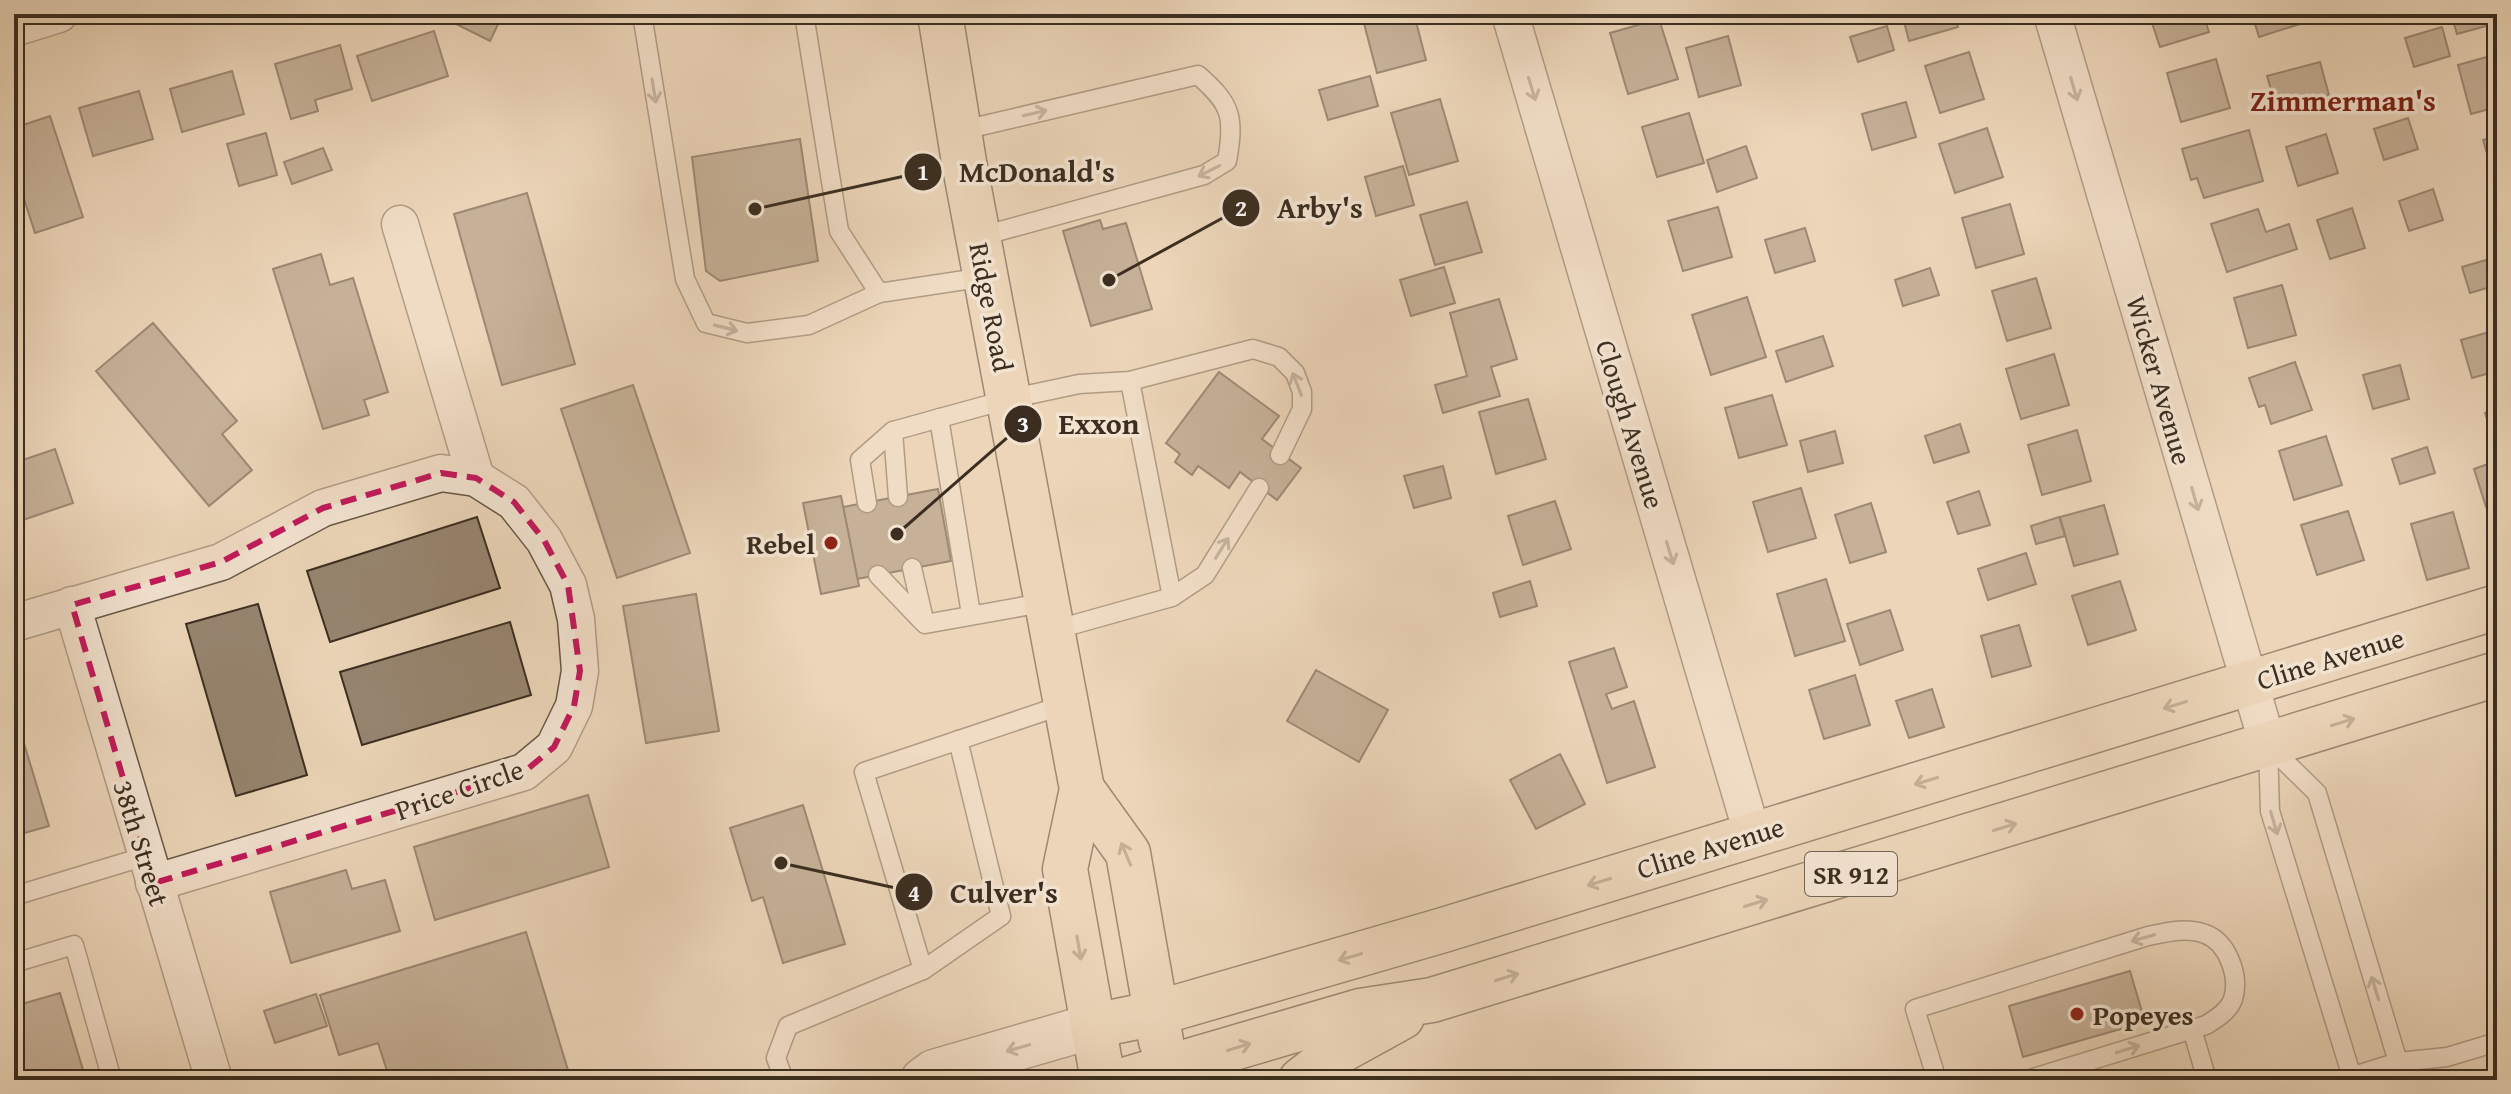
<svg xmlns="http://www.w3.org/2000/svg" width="2511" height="1094" viewBox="0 0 2511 1094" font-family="'Gentium Book Plus',serif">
  <rect width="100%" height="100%" fill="#ecd6b9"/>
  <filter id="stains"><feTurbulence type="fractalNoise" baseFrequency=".0025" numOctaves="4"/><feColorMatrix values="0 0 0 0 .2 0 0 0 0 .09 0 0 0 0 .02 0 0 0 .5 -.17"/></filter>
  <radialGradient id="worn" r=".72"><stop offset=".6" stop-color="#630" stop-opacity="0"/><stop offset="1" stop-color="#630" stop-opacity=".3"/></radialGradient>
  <!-- building -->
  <g fill="#978570" stroke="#3b2e20" stroke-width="2">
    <path d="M451,14h52l-13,27 -42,-21z"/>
    <path d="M1369,14h45l12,46 -49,13 -15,-57z"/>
    <path d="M1902,14h53l3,13 -49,14z"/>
    <path d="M2149,14h54l6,18 -49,15z"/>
    <path d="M2252,14h52l2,8 -47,15z"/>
    <path d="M2451,14h45l1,9 -40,11z"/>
    <path d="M1659,19l19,60 -50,15 -18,-61z"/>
    <path d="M1887,26l7,24 -36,12 -8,-25z"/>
    <path d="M2442,27l8,29 -36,11 -9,-29z"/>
    <path d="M434,31l14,45 -76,25 -15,-45z"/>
    <path d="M1728,36l13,49 -42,12 -13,-49z"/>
    <path d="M340,45l12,44 -37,11 3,11 -27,8 -16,-55z"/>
    <path d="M1969,52l15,47 -44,14 -15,-47z"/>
    <path d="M2497,54v53l-26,7 -13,-49z"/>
    <path d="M2216,59l14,49 -49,14 -14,-49z"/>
    <path d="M2320,62l9,33 -52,15 -10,-34z"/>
    <path d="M232,71l12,43 -62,18 -12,-43z"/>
    <path d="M1370,76l8,30 -50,14 -9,-30z"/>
    <path d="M139,91l14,48 -60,17 -14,-48z"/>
    <path d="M1440,99l18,62 -49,14 -18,-62z"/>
    <path d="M1906,102l10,35 -44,13 -10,-36z"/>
    <path d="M1689,113l15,50 -47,14 -15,-50z"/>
    <path d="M50,116l33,101 -48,16 -21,-65v-10l3,-1 -3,-29z"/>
    <path d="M2408,118l10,31 -34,11 -10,-31z"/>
    <path d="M1987,128l16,49 -48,16 -16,-49z"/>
    <path d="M2249,130l14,51 -59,17 -7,-20 -6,2 -9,-31z"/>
    <path d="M266,133l11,42 -38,11 -12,-42z"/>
    <path d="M2326,134l12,39 -40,13 -12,-39z"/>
    <path d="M2497,136v52l-14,-48z"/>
    <path d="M800,139l18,122 -98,20 -14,-10 -14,-114z"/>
    <path d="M1746,146l11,32 -40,14 -10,-32z"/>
    <path d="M323,148l9,22 -40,14 -8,-22z"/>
    <path d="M1403,166l11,39 -38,11 -11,-39z"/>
    <path d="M2433,189l10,31 -34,11 -10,-30z"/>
    <path d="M527,193l48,171 -73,21 -48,-171z"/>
    <path d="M1467,202l15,50 -47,13 -15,-50z"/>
    <path d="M2010,204l14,50 -48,14 -14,-50z"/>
    <path d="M1718,207l14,50 -49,14 -15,-50z"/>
    <path d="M2352,208l13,40 -35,11 -13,-39z"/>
    <path d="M2258,209l8,23 23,-8 8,25 -70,23 -16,-48z"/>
    <path d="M1100,220l3,9 23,-6 26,86 -61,17 -28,-95z"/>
    <path d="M1805,228l10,33 -40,12 -10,-33z"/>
    <path d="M321,254l9,31 23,-7 35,114 -24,8 5,15 -46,14 -50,-160z"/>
    <path d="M2496,257l1,28 -27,8 -8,-26z"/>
    <path d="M1444,267l11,36 -44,13 -11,-36z"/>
    <path d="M1930,268l9,27 -36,11 -8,-26z"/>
    <path d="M2036,278l15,50 -44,13 -15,-50z"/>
    <path d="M2282,285l14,50 -48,13 -14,-50z"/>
    <path d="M1747,297l19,60 -55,18 -19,-60z"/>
    <path d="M1499,299l18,60 -26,8 9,29 -57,17 -8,-28 32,-9 -17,-63z"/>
    <path d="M153,323l84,98 -15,13 30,36 -43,36 -113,-135z"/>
    <path d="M2493,331l4,40 -25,7 -11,-38z"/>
    <path d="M1823,336l10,30 -47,16 -10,-31z"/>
    <path d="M2054,354l15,51 -48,14 -15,-50z"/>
    <path d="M2295,362l17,48 -41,14 -6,-19 -6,2 -10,-29z"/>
    <path d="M2400,365l9,34 -36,10 -10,-34z"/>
    <path d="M1219,372l60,44 -17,23 39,29 -24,32 -37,-28 -11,16 -31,-22 -6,9 -17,-13 5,-8 -14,-11z"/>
    <path d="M633,385l57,168 -73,25 -56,-169z"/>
    <path d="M1772,395l15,50 -48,13 -14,-50z"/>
    <path d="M1528,399l18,60 -50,15 -17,-62z"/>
    <path d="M2497,409v41l-12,-37z"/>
    <path d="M1960,424l9,28 -35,11 -9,-27z"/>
    <path d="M2077,430l14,51 -49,14 -14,-50z"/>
    <path d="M1835,431l8,32 -35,9 -8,-31z"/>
    <path d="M2326,436l16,49 -48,15 -15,-49z"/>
    <path d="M2427,447l8,26 -35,11 -8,-25z"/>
    <path d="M55,449l18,54 -59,20v-60z"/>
    <path d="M2497,461v42l-11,4 -12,-38z"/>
    <path d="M1443,466l8,32 -37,10 -10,-32z"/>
    <path d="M1801,488l15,50 -48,14 -15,-50z"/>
    <path d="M938,489l13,72 -94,18 -14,-72z"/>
    <path d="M1979,491l11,34 -32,9 -11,-32z"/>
    <path d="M841,496l18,90 -38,8 -18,-91z"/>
    <path d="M1555,501l16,48 -48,16 -15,-49z"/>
    <path d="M1871,503l15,49 -36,11 -15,-48z"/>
    <path d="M2104,505l14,49 -44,12 -14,-49z"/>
    <path d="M2348,511l16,49 -47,15 -16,-50z"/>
    <path d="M2453,512l16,56 -42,12 -16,-56z"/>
    <path d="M477,517l23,71 -170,54 -23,-71z"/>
    <path d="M2059,517l6,19 -29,8 -5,-18z"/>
    <path d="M2026,553l10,31 -48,16 -10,-31z"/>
    <path d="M1826,579l19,62 -50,15 -18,-62z"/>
    <path d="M1530,581l7,25 -37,11 -7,-24z"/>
    <path d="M2120,581l16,49 -48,15 -16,-49z"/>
    <path d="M696,594l23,137 -73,12 -23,-137z"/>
    <path d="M258,604l49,171 -71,21 -50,-172z"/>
    <path d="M1890,610l13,40 -43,15 -13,-41z"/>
    <path d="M510,622l21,73 -169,50 -22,-73z"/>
    <path d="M2019,625l12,41 -39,11 -11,-41z"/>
    <path d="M1614,648l13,39 -21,7 6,15 22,-8 21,66 -48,16 -38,-121z"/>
    <path d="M1316,670l72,40 -29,52 -72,-41z"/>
    <path d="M1855,675l15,50 -46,14 -15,-49z"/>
    <path d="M1932,689l12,38 -35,11 -13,-37z"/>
    <path d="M16,717l33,109 -35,10v-118z"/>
    <path d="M1560,754l25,50 -49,25 -26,-49z"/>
    <path d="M588,795l21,72 -174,53 -21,-73z"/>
    <path d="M803,805l42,139 -62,19 -20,-66 -11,4 -22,-73z"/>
    <path d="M346,870l6,19 33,-9 15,51 -109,32 -21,-71z"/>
    <path d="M526,932l45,148h-181l-12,-37 -39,12 -19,-60z"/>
    <path d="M2130,971l15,51 -122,35 -14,-51z"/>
    <path d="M60,993l26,87h-72v-79l1,5z"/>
    <path d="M316,994l11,32 -52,17 -11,-32z"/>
  </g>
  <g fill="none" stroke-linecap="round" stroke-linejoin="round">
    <!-- service casing -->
    <g stroke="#675846" stroke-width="21">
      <g id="service">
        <path d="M642,14l43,265 21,44 41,10 62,-8 70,-32"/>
        <path d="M804,14l35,217 40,62 106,-16"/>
        <path d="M959,131l239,-56c33,29 37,41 29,86l-23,14 -226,62"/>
        <path d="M939,418l32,196"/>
        <path d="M898,497l-5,-66 116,-32 70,-15 51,-3 123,-32 26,8 16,16 7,19v17l-22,46"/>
        <path d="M867,503l-7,-43 33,-29"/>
        <path d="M912,568l13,56 123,-22"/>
        <path d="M878,575l45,47"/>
        <path d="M1172,597l33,-22 54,-87"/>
        <path d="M1054,630l118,-33 -42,-216"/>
        <path d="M2268,745l49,48 81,269"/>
        <path d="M2268,745l2,66 82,266"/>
        <path d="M14,896l132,-40"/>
        <path d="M14,963l60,-18 38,135"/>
        <path d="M923,970l78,-54 -43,-176"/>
        <path d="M2192,1029l15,51"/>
        <path d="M784,1080l-8,-22 12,-32 135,-56 -59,-198 202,-68"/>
        <path d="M1937,1080l-22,-71 233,-73c19,-4 39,-9 57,-2 23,8 35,43 28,65 -4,12 -17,20 -27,26l-179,55"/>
        <path d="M2341,1080l57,-18 49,-5 50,-15"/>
      </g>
    </g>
    <!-- minor casing -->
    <g stroke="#675846" stroke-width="39">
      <g id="minor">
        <path d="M1510,14l242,819"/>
        <path d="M2052,14l216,731"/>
        <path d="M14,28l45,-14"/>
        <path d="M400,224l76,254"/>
        <path d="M72,605l142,475"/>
        <path d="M14,623l207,-61 102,-54 118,-35 35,5 38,24 30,38 24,45 8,34 4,52 -6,35 -20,41 -30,25 -370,111"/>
      </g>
    </g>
    <!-- tertiary casing -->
    <g stroke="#675846" stroke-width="47">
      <path id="tertiary" d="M923,1080l11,-8 159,-46"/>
    </g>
    <!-- primary casing -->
    <g stroke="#3b2e20" stroke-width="47">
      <g id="primary">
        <path d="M940,14l24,148 118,627 -17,80 38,211"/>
        <path d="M1082,789l46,64 33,188"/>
        <path d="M1093,1026l64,-13 283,-82 1057,-324"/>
        <path d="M1124,1080l236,-69 72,-11 1065,-326"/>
        <path d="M1301,1080l32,-25 69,-38"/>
      </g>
    </g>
    <!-- service -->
    <use href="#service" stroke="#f3e4d2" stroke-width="18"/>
    <!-- minor -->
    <use href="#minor" stroke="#f3e4d2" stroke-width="36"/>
    <!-- tertiary -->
    <use href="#tertiary" stroke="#f3e4d2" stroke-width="44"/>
    <!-- primary -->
    <use href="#primary" stroke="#ecd6b9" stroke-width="44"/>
  </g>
  <!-- one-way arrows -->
  <defs><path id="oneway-shaft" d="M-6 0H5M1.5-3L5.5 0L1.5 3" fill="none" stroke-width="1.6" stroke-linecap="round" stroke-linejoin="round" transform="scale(2)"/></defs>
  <g stroke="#978979">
    <use href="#oneway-shaft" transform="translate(1532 89) rotate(73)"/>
    <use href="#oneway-shaft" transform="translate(2074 89) rotate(74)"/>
    <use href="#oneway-shaft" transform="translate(654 91) rotate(81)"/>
    <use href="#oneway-shaft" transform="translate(1035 113) rotate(-13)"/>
    <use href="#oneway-shaft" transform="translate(1209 171) rotate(153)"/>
    <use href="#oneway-shaft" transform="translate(726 328) rotate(14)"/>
    <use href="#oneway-shaft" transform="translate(1297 384) rotate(-111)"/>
    <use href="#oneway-shaft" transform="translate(2195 499) rotate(74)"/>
    <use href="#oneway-shaft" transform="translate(1222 548) rotate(-58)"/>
    <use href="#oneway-shaft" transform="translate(1670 553) rotate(73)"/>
    <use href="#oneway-shaft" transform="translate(2274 823) rotate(74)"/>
    <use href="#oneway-shaft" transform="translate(2143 938) rotate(164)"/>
    <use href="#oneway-shaft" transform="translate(2375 988) rotate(-107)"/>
    <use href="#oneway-shaft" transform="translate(1018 1048) rotate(164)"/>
    <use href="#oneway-shaft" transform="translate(2128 1049) rotate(-17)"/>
  </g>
  <g stroke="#94826c">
    <use href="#oneway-shaft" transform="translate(2175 705) rotate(163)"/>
    <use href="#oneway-shaft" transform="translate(2343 722) rotate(-17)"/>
    <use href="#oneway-shaft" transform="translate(1926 781) rotate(163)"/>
    <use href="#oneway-shaft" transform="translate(2005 827) rotate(-17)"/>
    <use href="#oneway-shaft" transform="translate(1126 854) rotate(-113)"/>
    <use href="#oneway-shaft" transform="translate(1599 882) rotate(163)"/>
    <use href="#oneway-shaft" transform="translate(1756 903) rotate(-17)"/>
    <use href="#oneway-shaft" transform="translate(1079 948) rotate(80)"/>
    <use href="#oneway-shaft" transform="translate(1350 957) rotate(164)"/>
    <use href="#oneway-shaft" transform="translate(1507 977) rotate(-17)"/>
    <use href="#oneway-shaft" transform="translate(1239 1047) rotate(-17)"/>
  </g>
  <!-- marked area -->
  <path d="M0 0H2511V1094H0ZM441,473l35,5 38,24 30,38 24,45 12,86 -6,35 -20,41 -30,25 -370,111 -82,-278 149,-43 102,-54z" fill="#ecd6b9" fill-opacity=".55" fill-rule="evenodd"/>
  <path fill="none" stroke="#c2185b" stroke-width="6" stroke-dasharray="16 10" stroke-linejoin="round" d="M441,473l35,5 38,24 30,38 24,45 12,86 -6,35 -20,41 -30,25 -370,111 -82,-278 149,-43 102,-54z"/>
  <!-- markers -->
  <g fill="#8f2418" stroke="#f3e4d2" stroke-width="3">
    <circle cx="831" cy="543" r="8"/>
    <circle cx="2077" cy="1014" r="8"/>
  </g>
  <g text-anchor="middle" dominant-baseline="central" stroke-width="7" stroke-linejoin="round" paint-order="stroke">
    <!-- shield labels -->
    <rect fill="#f3e4d2" stroke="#726555" stroke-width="2" x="1805" y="852" width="92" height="44" rx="6"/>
    <g font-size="26" font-weight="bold" fill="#3b2e20">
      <text x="1851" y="874">SR 912</text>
    </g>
    <!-- street labels -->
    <g font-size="28" fill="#3b2e20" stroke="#f3e4d2">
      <text transform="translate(992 307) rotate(79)">Ridge Road</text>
      <text transform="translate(2160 380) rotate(74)">Wicker Avenue</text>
      <text transform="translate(1631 424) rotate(73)">Clough Avenue</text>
      <text transform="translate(2330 658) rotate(-17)">Cline Avenue</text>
      <text transform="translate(459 789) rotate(-19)">Price Circle</text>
      <text transform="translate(142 843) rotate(73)">38th Street</text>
      <text transform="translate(1710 847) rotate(-17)">Cline Avenue</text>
    </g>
    <!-- poi labels -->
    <g font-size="28" font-weight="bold" fill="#3b2e20" stroke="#f3e4d2" text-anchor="end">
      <text x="815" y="543">Rebel</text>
      <text x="2093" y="1014" text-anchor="start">Popeyes</text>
    </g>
    <!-- neighbourhood labels -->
    <g font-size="30" font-weight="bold" fill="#7a1f14" stroke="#f3e4d2">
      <text x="2343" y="100">Zimmerman's</text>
    </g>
  </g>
  <!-- callouts -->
  <path fill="none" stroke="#3b2e20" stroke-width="3" d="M755 209L923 172M1109 280L1241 208M897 534L1023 424M781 863L914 892"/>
  <g fill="#3b2e20" stroke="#f3e4d2" stroke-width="3">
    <circle cx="755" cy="209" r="8"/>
    <circle cx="1109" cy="280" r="8"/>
    <circle cx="897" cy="534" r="8"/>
    <circle cx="781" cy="863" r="8"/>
    <circle cx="923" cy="172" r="20"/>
    <circle cx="1241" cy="208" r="20"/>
    <circle cx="1023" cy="424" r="20"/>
    <circle cx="914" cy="892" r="20"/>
  </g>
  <g font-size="24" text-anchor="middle" font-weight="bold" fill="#fff">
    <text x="923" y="180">1</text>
    <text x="1241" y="216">2</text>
    <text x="1023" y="432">3</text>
    <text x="914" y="901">4</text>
  </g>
  <g font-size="30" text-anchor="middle" font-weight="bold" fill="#3b2e20" stroke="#f3e4d2" stroke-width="7" stroke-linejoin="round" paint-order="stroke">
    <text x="1037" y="182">McDonald's</text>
    <text x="1320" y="218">Arby's</text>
    <text x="1099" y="434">Exxon</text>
    <text x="1004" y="903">Culver's</text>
  </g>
  <!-- margin -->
  <rect width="2511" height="1094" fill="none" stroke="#ecd6b9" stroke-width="48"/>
  <rect x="16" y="16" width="2479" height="1062" fill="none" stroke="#3b2e20" stroke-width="4"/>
  <rect x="24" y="24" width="2463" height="1046" fill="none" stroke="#3b2e20" stroke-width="2"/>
  <rect width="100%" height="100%" filter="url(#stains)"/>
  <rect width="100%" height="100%" fill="url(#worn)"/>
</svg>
